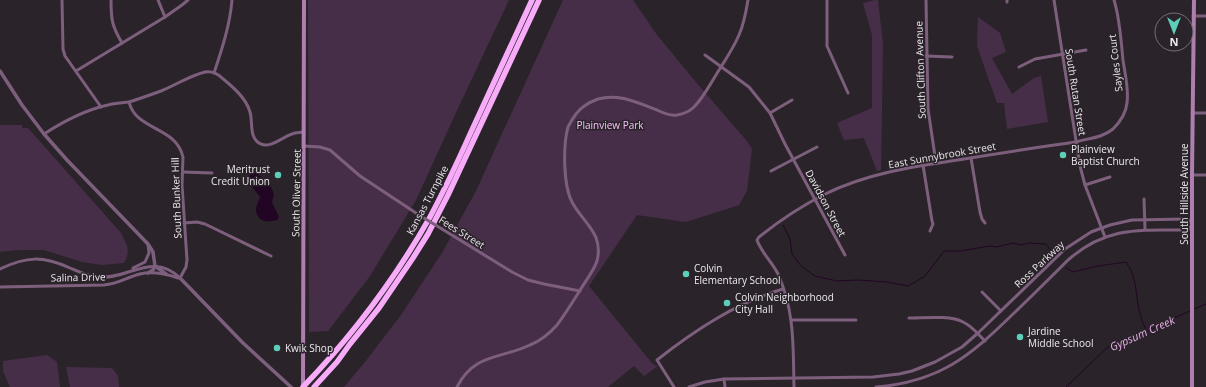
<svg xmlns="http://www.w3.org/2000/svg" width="1206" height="387" viewBox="0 0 1206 387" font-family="'Open Sans',sans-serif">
  <rect width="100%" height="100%" fill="#2a242a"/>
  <!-- green -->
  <g fill="#472e48">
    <path d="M308,0h201l-50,106 -43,94 -46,76 -42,55 -19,1z"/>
    <path d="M563,0h70l24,35 38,46 51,59 6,9 -5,42 -8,14 -53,17 -49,-7 -48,71 62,76 3,3 4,1 -14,10 -10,-10 -26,21h-264l21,-25 36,-47 41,-62 34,-62z"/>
    <path d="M875,0h3l5,44 -2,126 -4,1 -13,-33 -20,2 -7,-17 35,-15v-73l-9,-32z"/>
    <path d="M978,17l22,16 6,19 -14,6 20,36 22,-16 7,-2 7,46 -41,7 -3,-26h-7l-20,-57z"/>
    <path d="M0,125h22v3h6l93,105c6,12 10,17 3,30l-22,2 -20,-3 -38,-12h-25l-19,2z"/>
    <path d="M47,355l10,7 3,25h-50l-7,-16v-10z"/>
    <path d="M66,367l46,1 6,8 1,11h-49z"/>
  </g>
  <!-- water -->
  <path fill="#220424" d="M252,170l8,6 11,11 3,7 -2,8 7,15 -2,3c-9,3 -20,2 -21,-10 0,-5 3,-9 4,-13l-7,-9 -4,-11z"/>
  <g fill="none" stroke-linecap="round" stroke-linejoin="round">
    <!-- stream -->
    <g stroke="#220424" stroke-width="1">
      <path d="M783,225l7,14 2,15 9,12 14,10 22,5 21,-1 29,2 21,4 17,-10 19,-25h17l28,-5 7,1 17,-4 8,2 7,-2 18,1 7,10"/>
      <path d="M1066,268l7,4 25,-6 28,-4c12,15 9,37 15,55 1,5 4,10 6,15"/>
      <path d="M1194,309l12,-5"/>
      <path d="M1066,387l44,-42 37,-13 22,-12 21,-9"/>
    </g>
    <!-- minor -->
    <g stroke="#7d5f7d" stroke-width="3">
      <path d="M62,0l1,49 2,7 36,51"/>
      <path d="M111,0c0,20 1,26 11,43"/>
      <path d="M158,0l7,17"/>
      <path d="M827,0v46l21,47"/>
      <path d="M926,0l2,109 8,54"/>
      <path d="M1007,0v2"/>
      <path d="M1054,0l26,166 5,19 20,52"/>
      <path d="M1193,16h13"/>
      <path d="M705,55l44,32 21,26 15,31 60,111"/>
      <path d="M926,56l26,1"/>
      <path d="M1019,67l16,-8 51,-9"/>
      <path d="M76,71l89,-54 17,-12 6,-5"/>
      <path d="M214,73c8,-24 16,-48 18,-73"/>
      <path d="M129,102c7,29 47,24 54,55l-1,28 5,75 -1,7 -6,11"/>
      <path d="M770,113l22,-13"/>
      <path d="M1192,113h14"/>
      <path d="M44,134c20,-13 41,-24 64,-29 7,-2 14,-2 21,-3 10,-3 21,-7 32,-11 15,-6 28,-15 44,-19 7,-1 12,1 17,6 11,9 24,20 28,34 3,10 -1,25 9,31 10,7 23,-6 33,-9 4,-2 8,-1 12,-2"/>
      <path d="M304,146l16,1 10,3 30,26 59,39"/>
      <path d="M971,158l9,54 2,7 3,4"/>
      <path d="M923,165l9,56 1,3 -3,7"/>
      <path d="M771,171l46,-24"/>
      <path d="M183,172l29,1"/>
      <path d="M1192,175h14"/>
      <path d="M1085,185l25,-8"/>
      <path d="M1144,199l1,30"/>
      <path d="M184,223l13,-1 8,2 66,32"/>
      <path d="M442,229l70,43 16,8 16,4 36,7"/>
      <path d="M133,268l12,-6 4,-9 -1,-9"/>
      <path d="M0,269c27,-13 43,-13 70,-1 9,4 19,9 29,9 28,3 54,-26 81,1"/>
      <path d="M0,287l104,-2c15,-1 23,-8 36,-11 13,-3 26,0 38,4"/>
      <path d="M982,292l19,19"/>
      <path d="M909,318c15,0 41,-3 54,4 9,4 15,12 22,19"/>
      <path d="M792,320h64"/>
      <path d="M724,379l1,8"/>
      <path d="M457,387c17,-34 44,-28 73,-42 10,-4 20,-12 27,-20 9,-12 17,-25 25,-38 5,-8 12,-17 15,-26 7,-28 -14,-38 -25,-59 -9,-17 -9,-57 -4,-75 2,-4 5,-9 8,-13 5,-7 14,-12 22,-15 21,-6 40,4 59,11 6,3 13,6 20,5 6,-1 13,-4 17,-8 9,-9 15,-21 22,-32 8,-13 17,-26 23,-40 5,-11 7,-23 9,-35"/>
      <path d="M674,387l-17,-27c38,-30 79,-57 126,-71"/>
      <path d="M689,387l16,-5 19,-3 149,-2 26,-3 13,-3 23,-9 27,-15 16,-14 87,-84 26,-17 19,-7 22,-5 56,-1 4,6 -4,5c-48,0 -81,-4 -120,30 -18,18 -36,36 -55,54 -44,43 -74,68 -137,73"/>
      <path d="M794,387c-1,-40 1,-75 -16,-113 -6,-12 -17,-22 -21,-34l2,-3c20,-16 41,-30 64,-42 44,-22 93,-29 141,-36 37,-6 74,-12 112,-17 13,-4 26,-4 37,-13 7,-7 13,-16 14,-26 2,-14 -2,-29 -4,-43 -2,-19 -3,-41 -9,-60"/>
    </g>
    <!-- tertiary -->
    <g stroke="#7d5f7d" stroke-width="3.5">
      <path d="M0,71l22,34 22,29 23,26 81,84 5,8 2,14 11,8"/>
      <path d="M148,273l5,-3 2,-4"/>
      <path d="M180,278l63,65 48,44"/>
    </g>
    <!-- secondary -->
    <g stroke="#ae7eaf" stroke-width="4">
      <path d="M303,387l1,-387"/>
      <path d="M1192,387v-212l2,-175"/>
    </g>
    <!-- motorway -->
    <g stroke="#f7abf9" stroke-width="5.5">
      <path d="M303,387c49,-51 92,-108 127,-170 15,-28 28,-56 41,-85 20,-44 41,-88 61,-132"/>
      <path d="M314,387l23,-25 13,-18 29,-36 34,-50 15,-24 20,-39 91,-195"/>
    </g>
    <!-- minor-bridge -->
    <path stroke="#7d5f7d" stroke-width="3" d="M419,215l23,14"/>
  </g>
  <!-- markers -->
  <g fill="#5dceb9" stroke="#2a242a" stroke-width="1.5">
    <circle cx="1063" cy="155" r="4"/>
    <circle cx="278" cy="175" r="4"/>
    <circle cx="686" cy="274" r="4"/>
    <circle cx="727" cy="303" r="4"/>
    <circle cx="1020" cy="337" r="4"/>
    <circle cx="277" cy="348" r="4"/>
  </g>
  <g text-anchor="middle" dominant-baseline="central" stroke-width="3" stroke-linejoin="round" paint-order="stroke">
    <!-- street labels -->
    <g font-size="10" fill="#ece8ec" stroke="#2a242a">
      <text transform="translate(1115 63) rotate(-97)">Sayles Court</text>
      <text transform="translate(920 70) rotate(-92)">South Clifton Avenue</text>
      <text transform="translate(1076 92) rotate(81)">South Rutan Street</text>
      <text transform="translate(942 155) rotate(-10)">East Sunnybrook Street</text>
      <text transform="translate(296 193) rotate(-89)">South Oliver Street</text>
      <text transform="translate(1184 194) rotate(-90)">South Hillside Avenue</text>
      <text transform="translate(176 198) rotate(-92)">South Bunker Hill</text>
      <text transform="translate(427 200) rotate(-62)">Kansas Turnpike</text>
      <text transform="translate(826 203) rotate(62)">Davidson Street</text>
      <text transform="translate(462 232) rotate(32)">Fees Street</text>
      <text transform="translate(1039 264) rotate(-43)">Ross Parkway</text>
      <text transform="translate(78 277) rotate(-1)">Salina Drive</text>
    </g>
    <!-- park labels -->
    <g font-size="10" fill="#fbc0fc" stroke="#2a242a">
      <text x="610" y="125">Plainview Park</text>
    </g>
    <!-- poi labels -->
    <g font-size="10" fill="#ece8ec" stroke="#2a242a" text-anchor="start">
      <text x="1071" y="149">Plainview<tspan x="1071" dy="12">Baptist Church</tspan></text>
      <text x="270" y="169" text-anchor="end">Meritrust<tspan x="270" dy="12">Credit Union</tspan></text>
      <text x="694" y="268">Colvin<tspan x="694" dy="12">Elementary School</tspan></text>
      <text x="735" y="297">Colvin Neighborhood<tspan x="735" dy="12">City Hall</tspan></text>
      <text x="1028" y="331">Jardine<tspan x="1028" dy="12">Middle School</tspan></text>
      <text x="285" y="348">Kwik Shop</text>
    </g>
    <!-- water labels -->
    <g font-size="11" font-style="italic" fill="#e8aee9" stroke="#2a242a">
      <text transform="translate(1142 333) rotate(-24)">Gypsum Creek</text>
    </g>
  </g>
  <!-- north arrow -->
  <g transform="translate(1174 32) rotate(180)"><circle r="19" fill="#2a242a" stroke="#787278"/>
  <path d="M0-3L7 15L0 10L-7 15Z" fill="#5dceb9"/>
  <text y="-6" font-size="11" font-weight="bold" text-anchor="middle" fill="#ece8ec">N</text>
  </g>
</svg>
